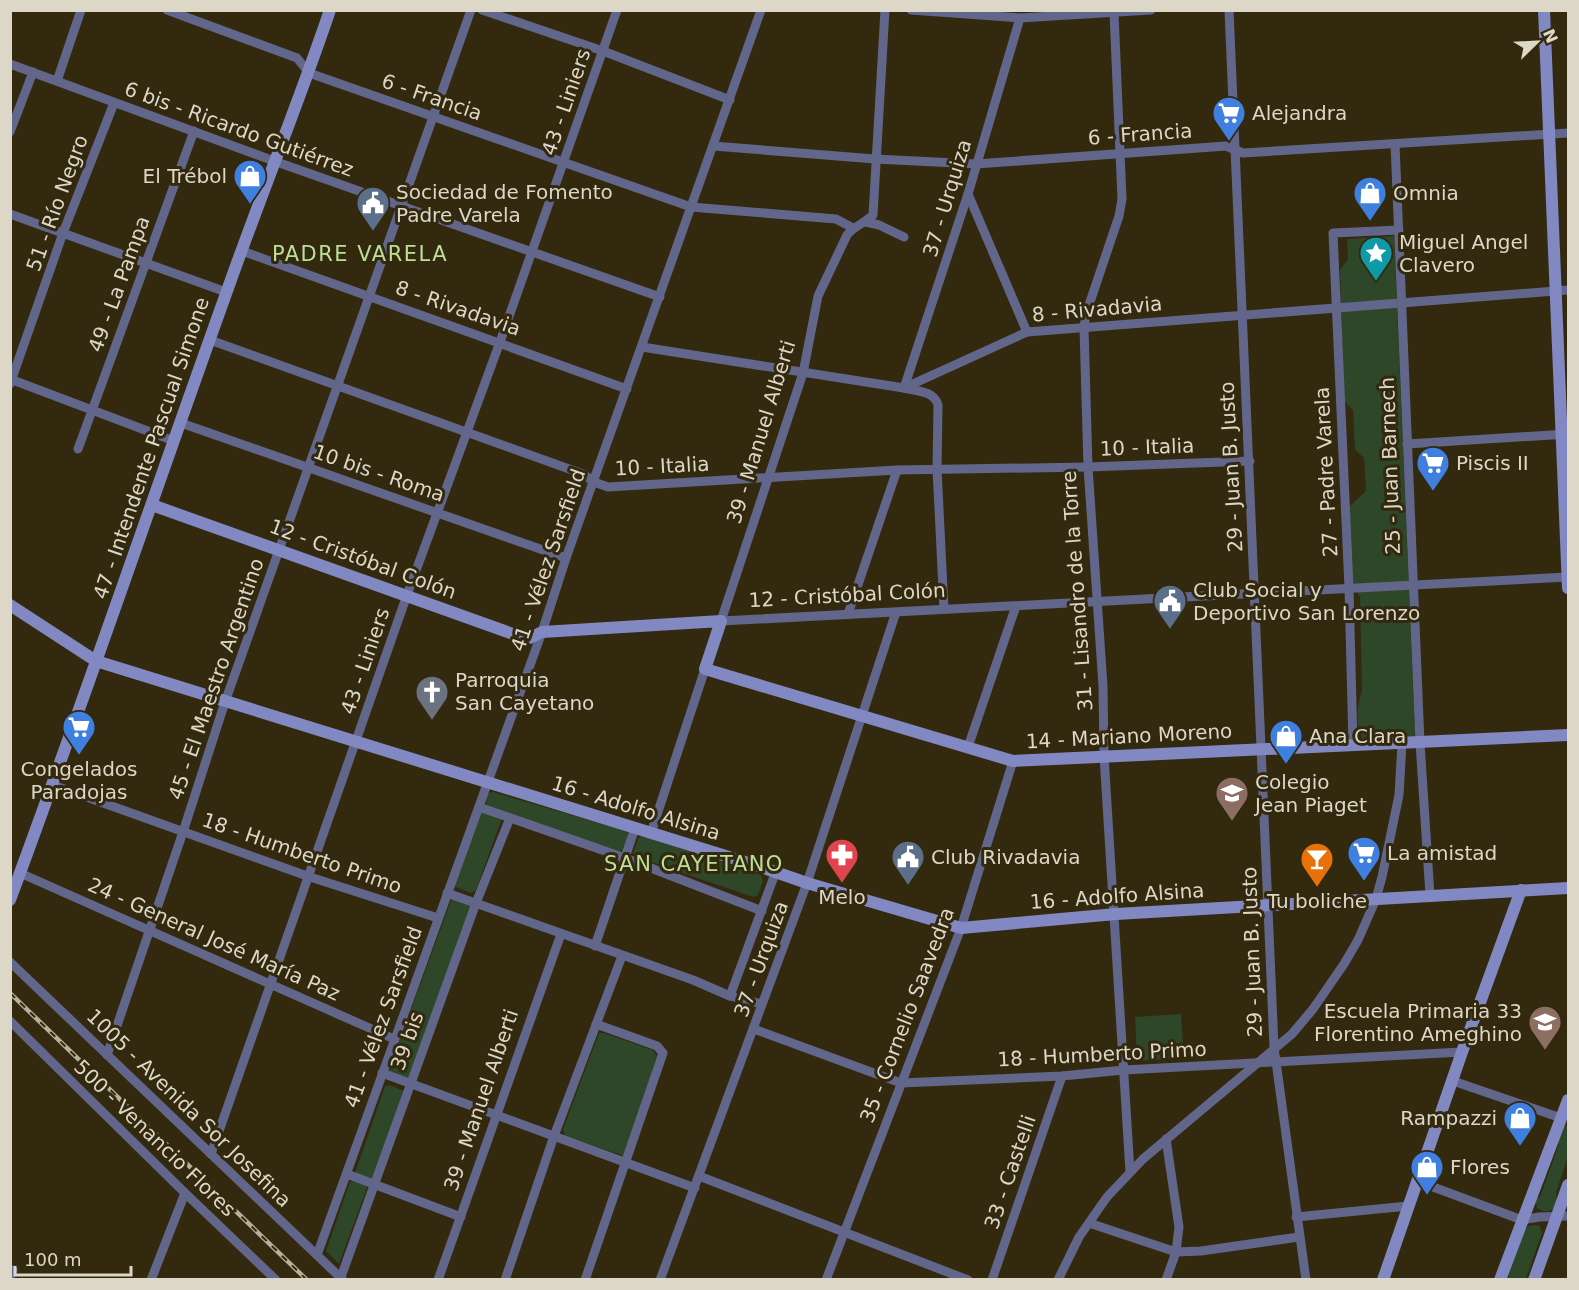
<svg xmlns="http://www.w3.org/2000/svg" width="1579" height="1290" viewBox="0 0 1579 1290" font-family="'DejaVu Sans',sans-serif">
  <rect width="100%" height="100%" fill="#32290e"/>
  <!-- green -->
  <g fill="#2d4728">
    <path d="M1394,236l21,498 -2,5 -49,1c-10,-11 -7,-35 -2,-49l-2,-94 -8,-14 -3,-76 17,-16 -2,-33 -9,-9 -2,-39 -9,-9 -4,-131 8,-11 -1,-20z"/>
    <path d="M493,792l133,39 2,3 -3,15 -5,3 -133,-47 -2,-5 4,-7z"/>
    <path d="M480,812l21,6v3l-25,69 -5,3 -15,-6 -2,-3z"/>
    <path d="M642,835l119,40 2,6 -5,14 -5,2 -117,-40 -3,-4 5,-14z"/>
    <path d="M452,898l19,8 -63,174 -18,-7v-6z"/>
    <path d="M1181,1014l3,44 -47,3 -2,-44z"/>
    <path d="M599,1033h5l48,17 5,6 -32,97 -3,2 -57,-19 -2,-7z"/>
    <path d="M390,1085l14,6 -29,89 -20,-7 1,-3 29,-84z"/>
    <path d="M1565,1125l3,2v29l-12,37 1,8 -2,7c-7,4 -11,5 -18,0l-2,-10 5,-1 19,-53 -3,-7 5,-11z"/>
    <path d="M354,1181l12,5 1,2 -28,76 -13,-13 24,-69z"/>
    <path d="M1535,1225l5,1 2,7 -16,46 -19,1 17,-51 4,-3z"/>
  </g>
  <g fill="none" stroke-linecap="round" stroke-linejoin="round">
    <!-- street -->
    <g stroke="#62668a" stroke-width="9">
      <path d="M167,10l130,48 12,15 382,134 145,12 17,9"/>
      <path d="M482,10l121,41 127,49"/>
      <path d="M885,10l-12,205c-8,8 -19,11 -26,20l-29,61 -15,77 -82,248 847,-44"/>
      <path d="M911,10l109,8 131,-8"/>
      <path d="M1229,10l45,1037 32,233"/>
      <path d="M1114,13l8,186 -3,17 -33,98 -2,14 4,139 15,219 1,70 26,416"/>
      <path d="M10,64l264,97 386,136"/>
      <path d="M57,81l24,-71"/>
      <path d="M10,132l23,-60"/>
      <path d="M1395,144l25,599 10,152"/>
      <path d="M713,146l162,13 101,5 250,-18 17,7 325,-20"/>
      <path d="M968,194l59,138"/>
      <path d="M10,214l216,78"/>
      <path d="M866,222l13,3 25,12"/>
      <path d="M242,251l385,138"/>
      <path d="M210,340l373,134 11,8 14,5 289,-17 191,-3 162,-6"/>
      <path d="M642,347l262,41 123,-56 541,-42"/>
      <path d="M10,379l164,62"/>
      <path d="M10,384l53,-151 51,-130"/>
      <path d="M181,423l385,135"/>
      <path d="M1407,444l161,-10"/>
      <path d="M78,449l116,-318"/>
      <path d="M944,609l-7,-140 1,-64c-4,-14 -21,-14 -34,-17l64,-194 52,-176"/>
      <path d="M848,614l49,-144"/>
      <path d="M1353,746l-4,-158 -16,-355 66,-3"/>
      <path d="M968,747l48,-141"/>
      <path d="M53,785l257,92 128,41"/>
      <path d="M479,807l146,51 137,53"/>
      <path d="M651,833l54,-164"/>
      <path d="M20,873l374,166"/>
      <path d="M447,893l246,87 37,16 32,8"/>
      <path d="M595,946l40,-118"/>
      <path d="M10,962l333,318"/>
      <path d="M730,996l46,-125"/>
      <path d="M10,1021l175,172 91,87"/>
      <path d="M754,1029l147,54 161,-7 62,-6 338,-18"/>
      <path d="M107,1055l76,-223 42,-130 246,-692"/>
      <path d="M382,1073l313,115"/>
      <path d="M1453,1081l108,37"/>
      <path d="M1166,1139l13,88 -3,25 -10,28"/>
      <path d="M211,1154l196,-559 93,-253 117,-332"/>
      <path d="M347,1174l114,43"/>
      <path d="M699,1176l269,104"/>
      <path d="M1417,1181l105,39 17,-3 29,-1"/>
      <path d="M1296,1217l112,-11"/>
      <path d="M1089,1223l87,29 25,-1 98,-14"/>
      <path d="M317,1255l225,-623 24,-74 195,-548"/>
      <path d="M10,1277l3,-7"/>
      <path d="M341,1277l135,-374 34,-85"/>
      <path d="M151,1280l34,-87"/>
      <path d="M438,1280l123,-346"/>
      <path d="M505,1280l49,-144 68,-180"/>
      <path d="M585,1280l78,-227 -6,-7 -61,-22"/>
      <path d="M660,1280l147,-397 89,-271"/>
      <path d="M826,1280l135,-352 52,-167"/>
      <path d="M992,1280l70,-204"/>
      <path d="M1058,1280l21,-43 28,-40 36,-38 149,-125 21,-25 31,-45 14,-24 18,-41 6,-22 17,-82 3,-52"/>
    </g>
    <!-- secondary -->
    <g stroke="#8288c1" stroke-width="12">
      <path d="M1544,10l24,578"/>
      <path d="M152,505l372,133h6l12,-6 179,-11 -16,48 308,92 555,-26"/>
      <path d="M10,605l86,56 662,205 49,17 154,45 155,-14 452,-26"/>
      <path d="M10,900c75,-202 144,-406 217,-609 33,-94 71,-186 103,-281"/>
      <path d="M1383,1280l79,-228 59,-162"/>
      <path d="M1500,1280l68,-180"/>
      <path d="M1534,1280l34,-95"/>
    </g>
    <!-- rail casing -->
    <g stroke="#b7b09e" stroke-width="4.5">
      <path id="rail" d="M10,993l297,287"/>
    </g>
    <!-- rail -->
    <use href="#rail" stroke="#32290e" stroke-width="2" stroke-dasharray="7" stroke-linecap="butt"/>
  </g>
  <!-- icons -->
  <defs>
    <g id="supermarket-pin" transform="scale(1.725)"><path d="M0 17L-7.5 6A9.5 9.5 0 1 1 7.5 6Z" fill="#3f7fe0" stroke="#32290e"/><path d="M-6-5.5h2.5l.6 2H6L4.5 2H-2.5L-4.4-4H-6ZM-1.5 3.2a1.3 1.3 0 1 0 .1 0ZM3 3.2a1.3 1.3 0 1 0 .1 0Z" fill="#fff"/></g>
    <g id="shop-pin" transform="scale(1.725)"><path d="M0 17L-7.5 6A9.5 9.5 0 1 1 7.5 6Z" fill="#3f7fe0" stroke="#32290e"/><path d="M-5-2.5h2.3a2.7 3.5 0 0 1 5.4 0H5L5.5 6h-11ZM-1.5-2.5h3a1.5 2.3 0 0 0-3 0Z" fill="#fff"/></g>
    <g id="civic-pin" transform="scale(1.725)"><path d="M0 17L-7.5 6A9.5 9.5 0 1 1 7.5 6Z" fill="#5c6f8a" stroke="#32290e"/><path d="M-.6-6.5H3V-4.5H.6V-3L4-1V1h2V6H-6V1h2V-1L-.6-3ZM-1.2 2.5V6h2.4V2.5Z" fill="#fff"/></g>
    <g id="sight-pin" transform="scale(1.725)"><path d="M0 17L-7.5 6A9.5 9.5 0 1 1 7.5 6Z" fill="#0f9aa8" stroke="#32290e"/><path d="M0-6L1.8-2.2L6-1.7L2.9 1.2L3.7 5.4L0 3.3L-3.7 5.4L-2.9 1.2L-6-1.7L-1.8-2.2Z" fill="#fff"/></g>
    <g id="church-pin" transform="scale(1.725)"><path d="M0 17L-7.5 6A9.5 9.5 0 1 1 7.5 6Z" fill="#6b7280" stroke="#32290e"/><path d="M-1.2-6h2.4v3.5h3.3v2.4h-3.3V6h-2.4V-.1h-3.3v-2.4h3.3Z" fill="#fff"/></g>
    <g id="school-pin" transform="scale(1.725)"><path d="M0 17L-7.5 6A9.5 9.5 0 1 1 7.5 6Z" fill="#8d6e63" stroke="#32290e"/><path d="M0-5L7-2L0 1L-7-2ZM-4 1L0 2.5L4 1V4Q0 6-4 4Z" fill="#fff"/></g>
    <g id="pharmacy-pin" transform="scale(1.725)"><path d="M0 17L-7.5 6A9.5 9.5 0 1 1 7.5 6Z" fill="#e0444e" stroke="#32290e"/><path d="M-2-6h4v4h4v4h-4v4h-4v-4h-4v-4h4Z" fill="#fff"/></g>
    <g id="bar-pin" transform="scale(1.725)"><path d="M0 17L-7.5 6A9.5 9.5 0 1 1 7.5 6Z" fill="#e8710a" stroke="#32290e"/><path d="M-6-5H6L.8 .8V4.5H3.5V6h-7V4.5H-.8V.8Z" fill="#fff"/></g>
  </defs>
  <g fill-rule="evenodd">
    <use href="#supermarket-pin" x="1229" y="113"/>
    <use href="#shop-pin" x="250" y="176"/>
    <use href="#shop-pin" x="1370" y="193"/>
    <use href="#civic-pin" x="373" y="203"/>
    <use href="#sight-pin" x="1376" y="253"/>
    <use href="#supermarket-pin" x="1433" y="463"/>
    <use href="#civic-pin" x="1170" y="601"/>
    <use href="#church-pin" x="432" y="692"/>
    <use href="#supermarket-pin" x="79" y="727"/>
    <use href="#shop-pin" x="1286" y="736"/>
    <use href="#school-pin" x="1232" y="793"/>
    <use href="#supermarket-pin" x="1364" y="853"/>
    <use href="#pharmacy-pin" x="842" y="855"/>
    <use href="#civic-pin" x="908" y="857"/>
    <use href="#bar-pin" x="1317" y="859"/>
    <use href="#school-pin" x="1545" y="1022"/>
    <use href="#shop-pin" x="1520" y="1118"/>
    <use href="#shop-pin" x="1427" y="1167"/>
  </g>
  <g text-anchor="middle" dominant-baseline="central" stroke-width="6" stroke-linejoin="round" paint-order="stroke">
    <!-- street labels -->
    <g font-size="20" fill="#ddd7c8" stroke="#32290e">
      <text transform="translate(432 97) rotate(19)">6 - Francia</text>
      <text transform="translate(566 102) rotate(-71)">43 - Liniers</text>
      <text transform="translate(239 129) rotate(20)">6 bis - Ricardo Gutiérrez</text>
      <text transform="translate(1140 134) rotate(-4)">6 - Francia</text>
      <text transform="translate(947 198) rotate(-73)">37 - Urquiza</text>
      <text transform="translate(57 203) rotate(-70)">51 - Río Negro</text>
      <text transform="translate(119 284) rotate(-70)">49 - La Pampa</text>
      <text transform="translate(458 308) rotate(19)">8 - Rivadavia</text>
      <text transform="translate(1097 309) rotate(-5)">8 - Rivadavia</text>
      <text transform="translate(761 432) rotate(-73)">39 - Manuel Alberti</text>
      <text transform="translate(1147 447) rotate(-2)">10 - Italia</text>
      <text transform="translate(151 448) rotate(-71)">47 - Intendente Pascual Simone</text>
      <text transform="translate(662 466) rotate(-3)">10 - Italia</text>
      <text transform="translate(1390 466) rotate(-92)">25 - Juan Barnech</text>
      <text transform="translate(1231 467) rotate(-93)">29 - Juan B. Justo</text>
      <text transform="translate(1326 472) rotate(-93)">27 - Padre Varela</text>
      <text transform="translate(379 473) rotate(19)">10 bis - Roma</text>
      <text transform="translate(363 559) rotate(20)">12 - Cristóbal Colón</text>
      <text transform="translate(548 560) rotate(-71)">41 - Vélez Sarsfield</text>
      <text transform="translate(1077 591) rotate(-94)">31 - Lisandro de la Torre</text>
      <text transform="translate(847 595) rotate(-3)">12 - Cristóbal Colón</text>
      <text transform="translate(365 661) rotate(-71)">43 - Liniers</text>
      <text transform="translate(216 679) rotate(-71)">45 - El Maestro Argentino</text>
      <text transform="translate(1129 736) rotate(-3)">14 - Mariano Moreno</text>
      <text transform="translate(636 808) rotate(17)">16 - Adolfo Alsina</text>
      <text transform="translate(302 853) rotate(19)">18 - Humberto Primo</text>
      <text transform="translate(1117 896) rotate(-4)">16 - Adolfo Alsina</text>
      <text transform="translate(214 939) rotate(24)">24 - General José María Paz</text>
      <text transform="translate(1252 952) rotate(-92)">29 - Juan B. Justo</text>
      <text transform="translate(761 959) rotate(-70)">37 - Urquiza</text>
      <text transform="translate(907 1015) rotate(-69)">35 - Cornelio Saavedra</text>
      <text transform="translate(383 1017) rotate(-70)">41 - Vélez Sarsfield</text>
      <text transform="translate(407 1041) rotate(-70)">39 bis</text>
      <text transform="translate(1102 1054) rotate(-3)">18 - Humberto Primo</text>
      <text transform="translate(481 1100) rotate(-71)">39 - Manuel Alberti</text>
      <text transform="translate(189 1108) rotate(44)">1005 - Avenida Sor Josefina</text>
      <text transform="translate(155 1138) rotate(44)">500 - Venancio Flores</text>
      <text transform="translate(1010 1172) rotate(-71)">33 - Castelli</text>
    </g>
    <!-- poi labels -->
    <g font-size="20" fill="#ddd7c8" stroke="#32290e" text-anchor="start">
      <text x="1252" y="113">Alejandra</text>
      <text x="227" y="176" text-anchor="end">El Trébol</text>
      <text x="396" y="192">Sociedad de Fomento<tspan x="396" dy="23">Padre Varela</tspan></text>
      <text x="1393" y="193">Omnia</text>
      <text x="1399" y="242">Miguel Angel<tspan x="1399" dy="23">Clavero</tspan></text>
      <text x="1456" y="463">Piscis II</text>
      <text x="1193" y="590">Club Social y<tspan x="1193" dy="23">Deportivo San Lorenzo</tspan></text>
      <text x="455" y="680">Parroquia<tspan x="455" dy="23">San Cayetano</tspan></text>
      <text x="1309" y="736">Ana Clara</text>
      <text x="79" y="769" text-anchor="middle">Congelados<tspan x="79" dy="23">Paradojas</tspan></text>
      <text x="1255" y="782">Colegio<tspan x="1255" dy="23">Jean Piaget</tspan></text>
      <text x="1387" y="853">La amistad</text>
      <text x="931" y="857">Club Rivadavia</text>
      <text x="842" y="897" text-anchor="middle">Melo</text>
      <text x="1317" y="901" text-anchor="middle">Tu boliche</text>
      <text x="1522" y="1011" text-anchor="end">Escuela Primaria 33<tspan x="1522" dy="23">Florentino Ameghino</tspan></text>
      <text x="1497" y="1118" text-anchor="end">Rampazzi</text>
      <text x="1450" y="1167">Flores</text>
    </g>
    <!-- neighbourhood labels -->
    <g font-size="21" letter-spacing="1.5" fill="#bedf99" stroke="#32290e">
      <text x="360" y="254">PADRE VARELA</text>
      <text x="694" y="864">SAN CAYETANO</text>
    </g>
  </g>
  <!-- border -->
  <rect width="1579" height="1290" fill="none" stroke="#ddd7c8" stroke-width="24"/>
  <!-- north arrow -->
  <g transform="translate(1537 42) rotate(66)" stroke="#32290e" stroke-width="4.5" paint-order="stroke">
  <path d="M0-4.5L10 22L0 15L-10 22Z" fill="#ddd7c8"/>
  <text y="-9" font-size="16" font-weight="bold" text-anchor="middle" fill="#ddd7c8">N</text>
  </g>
  <!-- scale -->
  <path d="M15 1266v9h116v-9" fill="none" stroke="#ddd7c8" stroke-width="3"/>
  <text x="24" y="1266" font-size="18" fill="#ddd7c8" stroke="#32290e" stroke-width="4.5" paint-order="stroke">100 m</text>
</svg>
